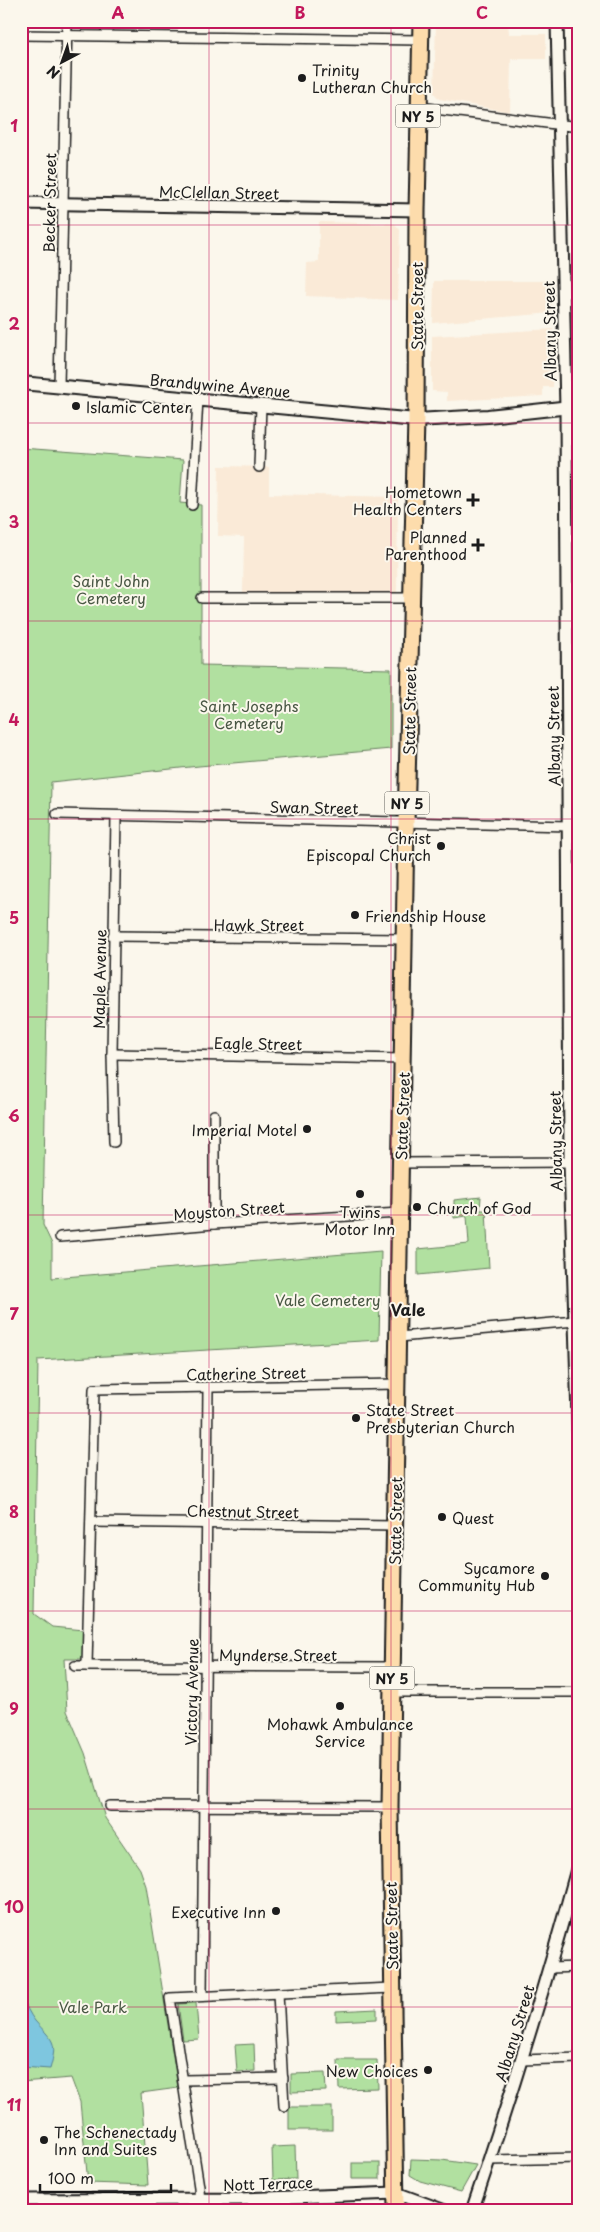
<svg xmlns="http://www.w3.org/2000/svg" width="600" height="2232" viewBox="0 0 600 2232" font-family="'Playpen Sans',sans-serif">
  <rect width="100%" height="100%" fill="#fbf7ec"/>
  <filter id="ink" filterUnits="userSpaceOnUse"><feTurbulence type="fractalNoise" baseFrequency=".02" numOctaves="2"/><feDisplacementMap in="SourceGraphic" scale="10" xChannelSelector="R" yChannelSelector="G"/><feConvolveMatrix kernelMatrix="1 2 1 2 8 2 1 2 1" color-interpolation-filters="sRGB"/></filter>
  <g filter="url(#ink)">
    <!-- built -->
    <g fill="#faead7">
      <path d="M436,21h72l1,13h37v25h-35l-1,53 -71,-13 -5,-6z"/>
      <path d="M319,222l76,2 5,6 -2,70 -92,-4 1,-33 12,-1z"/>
      <path d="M434,281h118v32l-119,10z"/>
      <path d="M553,329v58h-10v9l-96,5v-9l-15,-1v-55z"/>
      <path d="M219,466l50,1v27l129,3 -1,98 -154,-3 1,-55 -26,-1z"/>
    </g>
    <!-- green -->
    <g fill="#b1e0a0" stroke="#667e5e">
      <path d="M21,448l162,12 -3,43 21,2v160l190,4v80l-192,17 -148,16 -8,443 9,19v34l329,-27 -2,89 -341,20 -4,254 18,13 31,3 1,29h-20l3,52 18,42 20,65 35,51 6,17 32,202 -37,5 7,92 -60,-2 -8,-81 -9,-24 -50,4z"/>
      <path d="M481,1197l-1,13h6l3,58 -71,7v-26l51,-5 -2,-28 -13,2v-18z"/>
      <path d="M196,2003l3,36 -16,1 -5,-36z"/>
      <path d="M377,2009v10l-41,2v-10z"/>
      <path d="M254,2044l1,27 -18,1 -2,-27z"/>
      <path d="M338,2060h39l1,28 -39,1z"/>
      <path d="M325,2073l1,18 -35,1v-18z"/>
      <rect x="289" y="2107" width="43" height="23"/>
      <path d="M295,2146l1,33 -23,1 -1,-33z"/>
      <path d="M411,2159l31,1 34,5 -15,27 -41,-11 -10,-6z"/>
      <rect x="352" y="2163" width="28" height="16"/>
    </g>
    <!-- water -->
    <path fill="#7ec6df" stroke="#578291" d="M21,1998c5,7 9,17 14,23 18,20 23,20 15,48l-29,-2z"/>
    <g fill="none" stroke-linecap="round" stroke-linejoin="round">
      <!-- minor casing -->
      <g stroke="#1c1c1c" stroke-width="12">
        <g id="minor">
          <path d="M21,35l399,5"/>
          <path d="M419,107l160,20"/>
          <path d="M59,386l8,-365"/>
          <path d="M259,467l2,-62"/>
          <path d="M192,505l6,-106"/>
          <path d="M202,598h209"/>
          <path d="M567,670l12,-1"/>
          <path d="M57,814l513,12"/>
          <path d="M113,936l292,3"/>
          <path d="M569,940h10"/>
          <path d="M112,1054l292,5"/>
          <path d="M214,1115v109"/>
          <path d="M114,1142l-2,-88 4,-238"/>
          <path d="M401,1163l169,-1 9,-2"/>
          <path d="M60,1237l154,-13 186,-11"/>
          <path d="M399,1337l176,-16"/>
          <path d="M91,1522l304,4"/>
          <path d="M75,1666l317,1"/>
          <path d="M87,1666l7,-277 304,-5"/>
          <path d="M392,1692h187"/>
          <path d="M110,1806l280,1"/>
          <path d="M550,1968l29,-1"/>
          <path d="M278,1993l6,113"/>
          <path d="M202,1996l6,-609"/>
          <path d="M522,2060l57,-2"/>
          <path d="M184,2080l99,-2"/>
          <path d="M489,2160l90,-2"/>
          <path d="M200,2211l-1,-24 -29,-189 222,-10"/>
        </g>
      </g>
      <!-- tertiary casing -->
      <g stroke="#1c1c1c" stroke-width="15">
        <g id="tertiary">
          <path d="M557,21l9,387 4,754 9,288"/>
          <path d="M21,203l396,7"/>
          <path d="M21,2200l219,-1 156,-6 49,18"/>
          <path d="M472,2211c39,-115 75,-231 107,-349"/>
        </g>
      </g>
      <!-- secondary casing -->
      <g stroke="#1c1c1c" stroke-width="16">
        <path id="secondary" d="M21,383l395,37 72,-4 91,-10"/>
      </g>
      <!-- primary casing -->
      <g stroke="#1c1c1c" stroke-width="19">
        <path id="primary" d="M396,2211l-6,-404 16,-984 10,-403 1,-210 4,-189"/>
      </g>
      <!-- minor -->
      <use href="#minor" stroke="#fbf7ec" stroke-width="9"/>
      <!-- tertiary -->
      <use href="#tertiary" stroke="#fbf7ec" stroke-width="11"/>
      <!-- secondary -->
      <use href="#secondary" stroke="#fbf7ec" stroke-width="12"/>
      <!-- primary -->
      <use href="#primary" stroke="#fddcac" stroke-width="15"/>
    </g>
  </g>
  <!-- grid -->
  <path fill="none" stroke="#c2185b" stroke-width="1" stroke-opacity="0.55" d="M209,21v2190M391,21v2190M21,225h558M21,423h558M21,621h558M21,819h558M21,1017h558M21,1215h558M21,1413h558M21,1611h558M21,1809h558M21,2007h558"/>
  <!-- markers -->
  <g fill="#1c1c1c" stroke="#fbf7ec" stroke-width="2">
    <circle cx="302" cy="78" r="5"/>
    <circle cx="76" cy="406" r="5"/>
    <path d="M470.5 492.5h5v5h5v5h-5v5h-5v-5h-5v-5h5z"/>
    <path d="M475.5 537.5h5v5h5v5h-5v5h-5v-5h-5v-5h5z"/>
    <circle cx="441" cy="846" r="5"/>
    <circle cx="355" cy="915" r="5"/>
    <circle cx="307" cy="1129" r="5"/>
    <circle cx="360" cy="1194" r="5"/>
    <circle cx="417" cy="1207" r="5"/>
    <circle cx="356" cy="1418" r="5"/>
    <circle cx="442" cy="1517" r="5"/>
    <circle cx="545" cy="1576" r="5"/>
    <circle cx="340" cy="1706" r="5"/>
    <circle cx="276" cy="1911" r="5"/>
    <circle cx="428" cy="2070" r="5"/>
    <circle cx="44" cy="2140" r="5"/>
  </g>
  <g text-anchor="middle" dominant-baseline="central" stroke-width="4" stroke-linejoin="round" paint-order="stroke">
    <!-- shield labels -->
    <g fill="#fbf7ec" stroke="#5f5e5a" stroke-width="1">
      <rect x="395.5" y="104.5" width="45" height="23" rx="4"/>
      <rect x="384.5" y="791.5" width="45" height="23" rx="4"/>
      <rect x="369.5" y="1666.5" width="45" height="23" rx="4"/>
    </g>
    <g font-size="14" font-weight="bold" fill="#1c1c1c">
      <text x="418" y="116">NY 5</text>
      <text x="407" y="803">NY 5</text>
      <text x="392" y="1678">NY 5</text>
    </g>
    <!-- poi labels -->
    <g font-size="15" fill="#1c1c1c" stroke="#fbf7ec" text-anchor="start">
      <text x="312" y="69">Trinity<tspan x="312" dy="17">Lutheran Church</tspan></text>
      <text x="86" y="406">Islamic Center</text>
      <text x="462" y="491" text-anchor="end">Hometown<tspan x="462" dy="17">Health Centers</tspan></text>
      <text x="467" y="536" text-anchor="end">Planned<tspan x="467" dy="17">Parenthood</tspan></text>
      <text x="431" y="837" text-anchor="end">Christ<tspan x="431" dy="17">Episcopal Church</tspan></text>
      <text x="365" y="915">Friendship House</text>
      <text x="297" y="1129" text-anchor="end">Imperial Motel</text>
      <text x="427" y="1207">Church of God</text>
      <text x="360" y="1211" text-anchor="middle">Twins<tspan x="360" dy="17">Motor Inn</tspan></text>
      <text x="366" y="1409">State Street<tspan x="366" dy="17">Presbyterian Church</tspan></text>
      <text x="452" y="1517">Quest</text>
      <text x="535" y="1567" text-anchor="end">Sycamore<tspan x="535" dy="17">Community Hub</tspan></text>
      <text x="340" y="1723" text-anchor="middle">Mohawk Ambulance<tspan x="340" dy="17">Service</tspan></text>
      <text x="266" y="1911" text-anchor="end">Executive Inn</text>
      <text x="418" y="2070" text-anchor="end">New Choices</text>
      <text x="54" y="2131">The Schenectady<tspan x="54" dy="17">Inn and Suites</tspan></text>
    </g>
    <!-- street labels -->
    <g font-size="15" fill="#1c1c1c" stroke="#fbf7ec">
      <text transform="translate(219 192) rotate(1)">McClellan Street</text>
      <text transform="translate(49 203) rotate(-89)">Becker Street</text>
      <text transform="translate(416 306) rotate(-90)">State Street</text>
      <text transform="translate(549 331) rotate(-91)">Albany Street</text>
      <text transform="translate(220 385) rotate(5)">Brandywine Avenue</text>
      <text transform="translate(409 711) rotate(-89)">State Street</text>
      <text transform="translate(553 736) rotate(-91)">Albany Street</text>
      <text transform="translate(314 807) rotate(1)">Swan Street</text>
      <text x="259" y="924">Hawk Street</text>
      <text transform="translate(99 979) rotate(-89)">Maple Avenue</text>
      <text transform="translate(258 1043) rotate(1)">Eagle Street</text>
      <text transform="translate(402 1116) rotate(-88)">State Street</text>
      <text transform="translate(555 1141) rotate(-91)">Albany Street</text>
      <text transform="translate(229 1210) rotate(-4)">Moyston Street</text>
      <text transform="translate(246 1373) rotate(-1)">Catherine Street</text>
      <text transform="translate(243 1511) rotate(1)">Chestnut Street</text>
      <text transform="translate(395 1521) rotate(-89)">State Street</text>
      <text x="278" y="1654">Mynderse Street</text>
      <text transform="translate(191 1692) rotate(-89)">Victory Avenue</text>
      <text transform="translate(391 1926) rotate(-91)">State Street</text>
      <text transform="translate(514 2033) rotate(-73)">Albany Street</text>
      <text transform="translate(268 2183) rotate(-2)">Nott Terrace</text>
    </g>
    <!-- park labels -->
    <g font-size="15" fill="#495744" stroke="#fbf7ec">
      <text x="111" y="580">Saint John<tspan x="111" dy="17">Cemetery</tspan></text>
      <text x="249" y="705">Saint Josephs<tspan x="249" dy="17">Cemetery</tspan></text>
      <text x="328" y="1299">Vale Cemetery</text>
      <text x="93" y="2006">Vale Park</text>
    </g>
    <!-- neighbourhood labels -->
    <g font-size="16" font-weight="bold" fill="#1c1c1c" stroke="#fbf7ec">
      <text x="408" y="1309">Vale</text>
    </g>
  </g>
  <!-- margin -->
  <rect width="600" height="2232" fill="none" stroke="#fbf7ec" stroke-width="55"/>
  <!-- north arrow -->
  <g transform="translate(62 62) rotate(221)" stroke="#fbf7ec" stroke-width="4" paint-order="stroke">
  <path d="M0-4L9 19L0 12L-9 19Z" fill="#1c1c1c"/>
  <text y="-8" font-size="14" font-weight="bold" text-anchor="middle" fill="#1c1c1c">N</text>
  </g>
  <!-- scale -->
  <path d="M40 2184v8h131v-8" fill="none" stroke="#1c1c1c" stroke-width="2.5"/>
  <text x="48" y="2184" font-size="15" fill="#1c1c1c" stroke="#fbf7ec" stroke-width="4" paint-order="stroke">100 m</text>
  <rect x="28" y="28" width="544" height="2176" fill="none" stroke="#c2185b" stroke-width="2"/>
  <g font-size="16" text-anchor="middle" font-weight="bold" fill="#c2185b">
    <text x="118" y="19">A</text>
    <text x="300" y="19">B</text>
    <text x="482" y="19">C</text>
    <text x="14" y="132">1</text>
    <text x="14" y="330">2</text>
    <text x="14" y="528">3</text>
    <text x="14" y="726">4</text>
    <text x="14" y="924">5</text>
    <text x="14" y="1122">6</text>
    <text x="14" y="1320">7</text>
    <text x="14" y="1518">8</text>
    <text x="14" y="1715">9</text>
    <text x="14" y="1913">10</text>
    <text x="14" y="2111">11</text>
  </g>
</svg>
